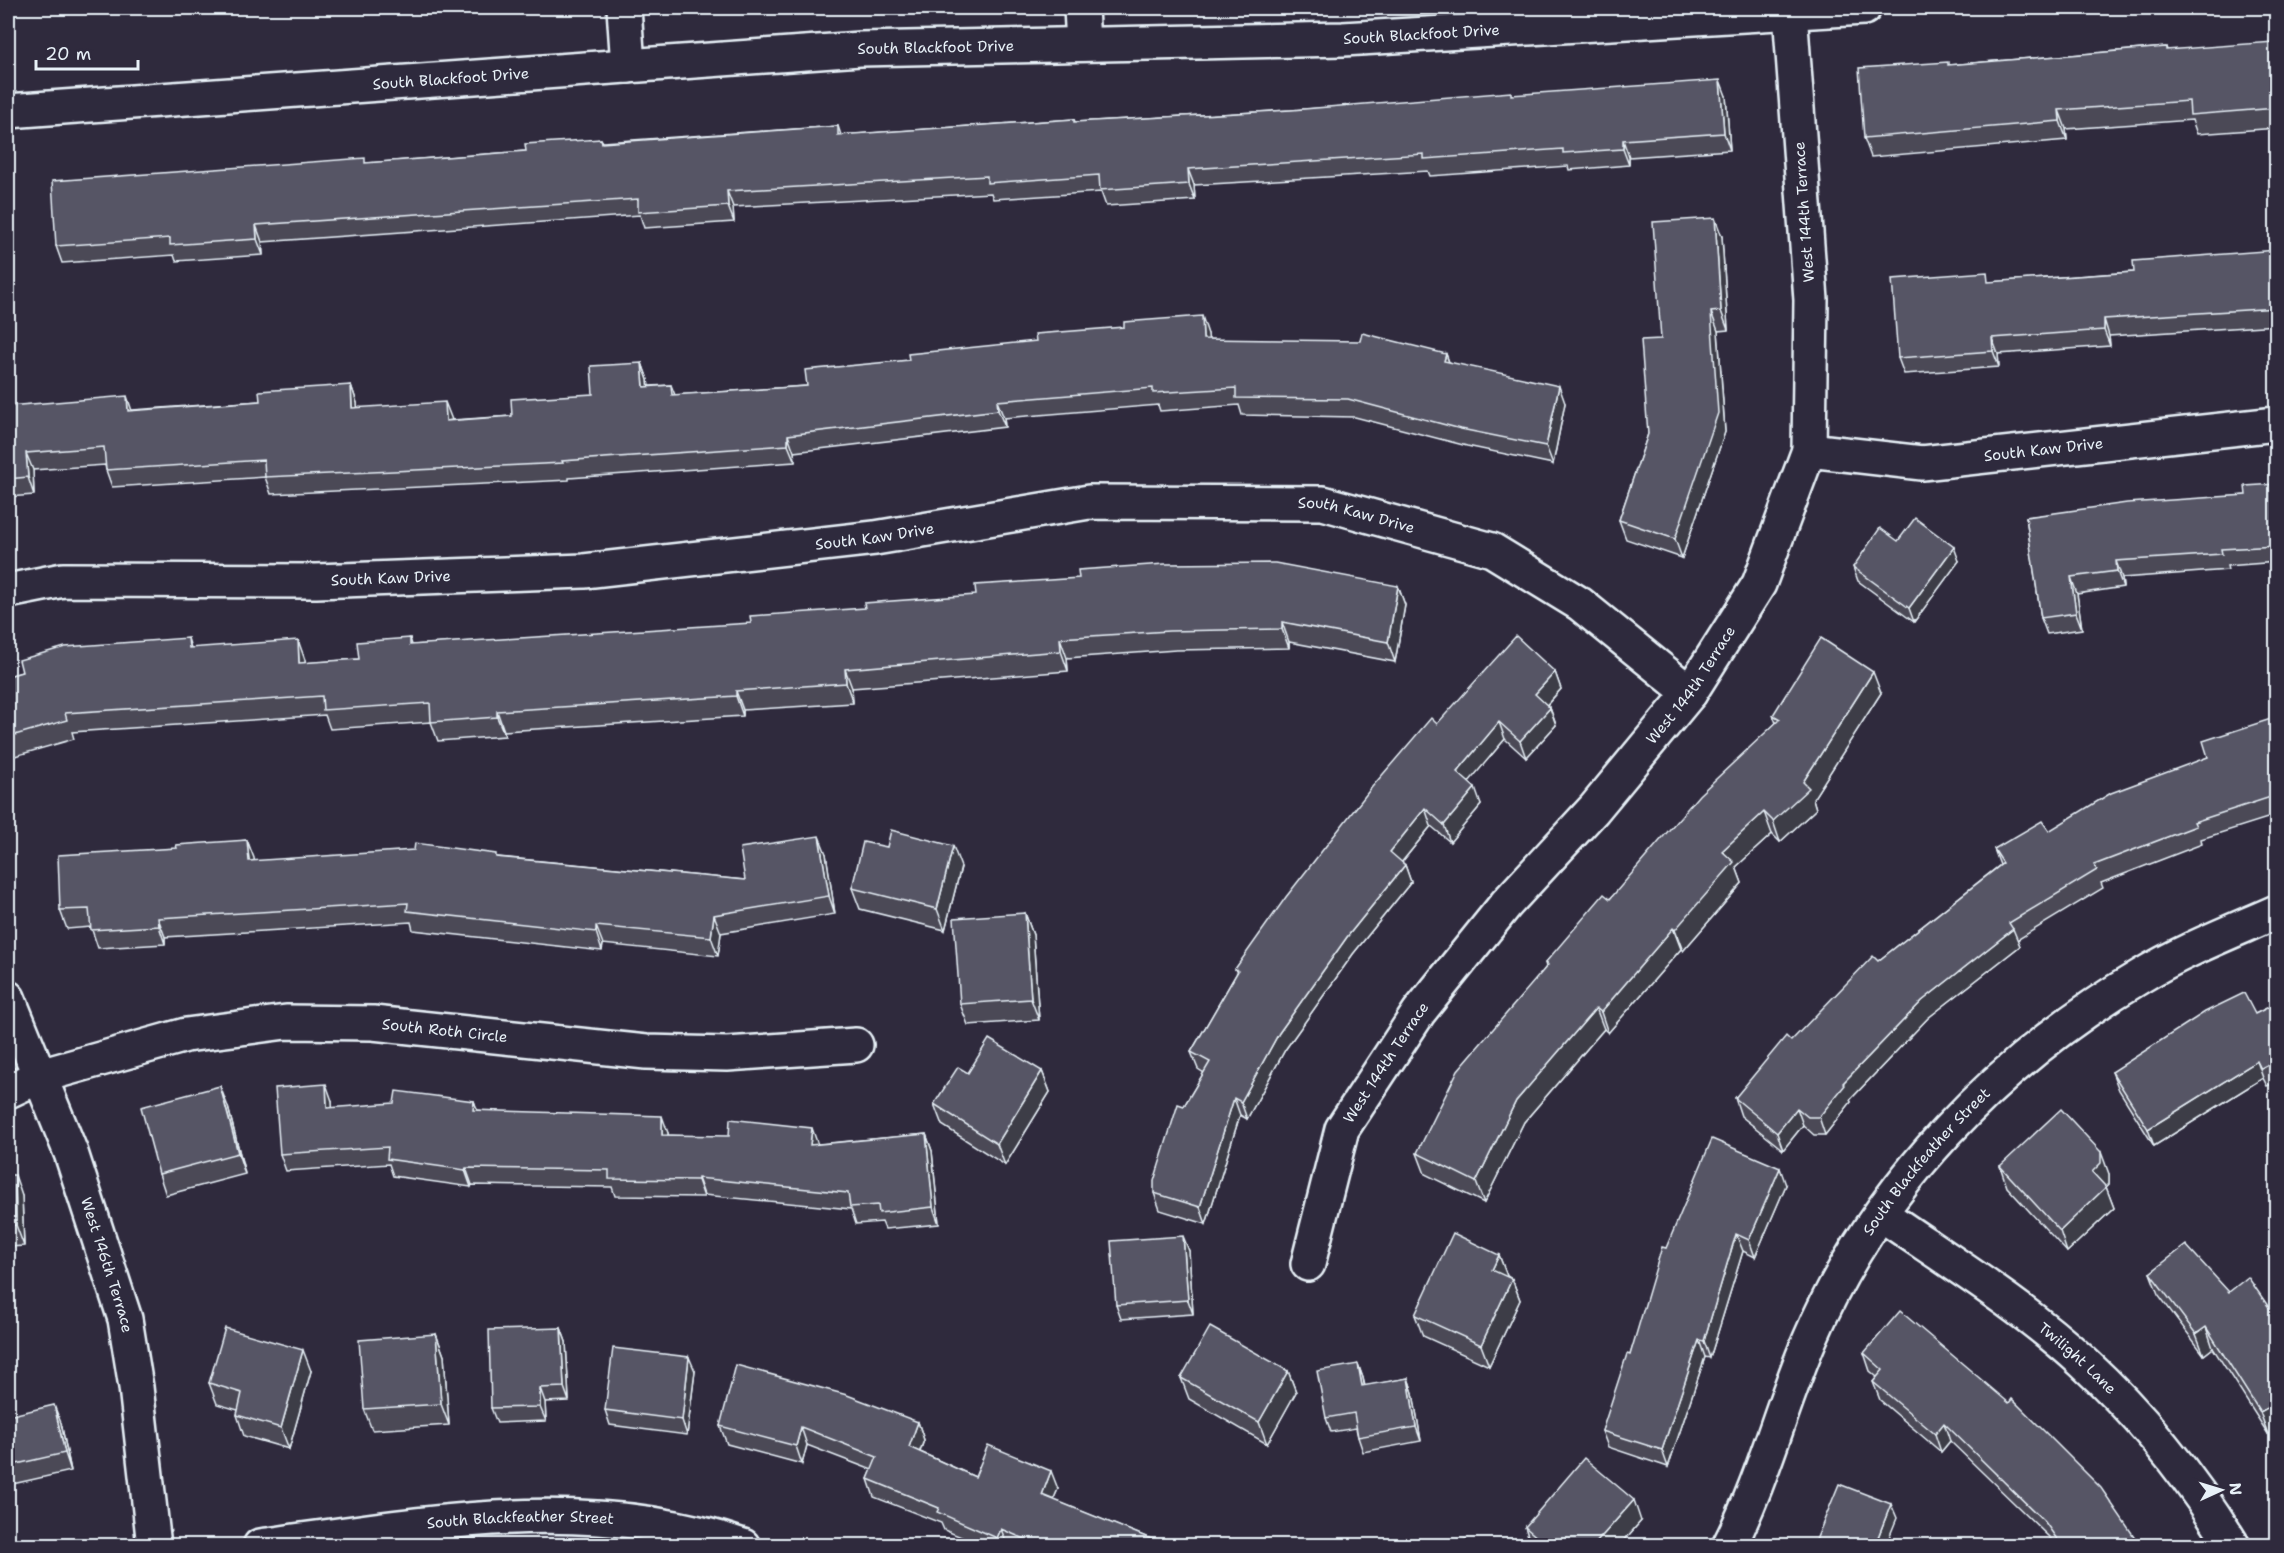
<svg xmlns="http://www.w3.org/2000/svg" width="2284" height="1553" viewBox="0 0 2284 1553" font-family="'Shantell Sans',sans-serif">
  <rect width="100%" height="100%" fill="#2f2a3d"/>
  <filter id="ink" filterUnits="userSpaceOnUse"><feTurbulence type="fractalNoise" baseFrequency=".0167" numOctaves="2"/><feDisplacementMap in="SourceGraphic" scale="12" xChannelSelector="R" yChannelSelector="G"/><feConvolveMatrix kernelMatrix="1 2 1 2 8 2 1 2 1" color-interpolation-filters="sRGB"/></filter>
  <g filter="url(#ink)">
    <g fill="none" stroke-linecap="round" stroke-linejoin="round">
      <!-- street casing -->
      <g stroke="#e8f1f8" stroke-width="38">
        <g id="street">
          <path d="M624,8l4,58"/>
          <path d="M1081,8l2,36"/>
          <path id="s1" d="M8,111l852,-62 483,-10 521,-31"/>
          <path id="s2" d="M1809,450l113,13 354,-39"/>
          <path id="s3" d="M8,591l55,-11 253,1 268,-10 291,-33 214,-36 234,1 169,47 88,54 110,89"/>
          <path id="s4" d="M8,1091l32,-15 146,-41 100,-13 87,1 273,29 81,2 129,-9"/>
          <path id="s5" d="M1881,1214c68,47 141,92 202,148 59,54 108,115 150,184"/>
          <path id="s6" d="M1308,1264l34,-135 77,-117 87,-108 88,-95 96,-116 69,-109 50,-134 2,-150 -21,-288"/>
          <path id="s7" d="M260,1546c160,-22 326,-54 483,0"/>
          <path id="s8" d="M1729,1546c34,-66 52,-140 81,-207 66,-154 189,-279 331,-363 43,-26 90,-44 135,-64"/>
        </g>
      </g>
      <!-- secondary casing -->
      <g stroke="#e8f1f8" stroke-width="38">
        <g id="secondary">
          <path id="s9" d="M8,998l63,155 54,166 11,68 18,159"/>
        </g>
      </g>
      <!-- street -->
      <use href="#street" stroke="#2f2a3d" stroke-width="33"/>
      <!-- secondary -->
      <use href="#secondary" stroke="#2f2a3d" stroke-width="33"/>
    </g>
    <!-- wall -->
    <g fill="#4b4957" stroke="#e8f1f8" stroke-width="1.5">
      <path d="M43,8h22l-22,1z"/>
      <path d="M2277,46v82l-80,6 -5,-14 -126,9 1,11 -196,17 -7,-19 84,-73 218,-18 1,3z"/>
      <path d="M1512,95l214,1 4,54 -101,7v8l-60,5 -1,-4 -138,10 -2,-5 -234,14 1,15 -89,6 -5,-14 -108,7 -2,-6 -258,14 1,15 -90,6 -4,-13 -378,27 1,13 -87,6 -2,-6 -112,8 -6,-17 311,-83 159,-12 75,-12 2,3 235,-16 3,9 233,-16 1,3 216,-12z"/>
      <path d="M1722,237l6,93 -10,1 7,101 -43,126 -56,-19 -7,-19 29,-86 13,-95z"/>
      <path d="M2277,250v75l-168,11 1,10 -112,8 1,13 -95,7 -6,-16 92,-76 144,-10z"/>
      <path d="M1208,334v5l238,15 3,8 116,41 -12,61 -86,-18 -112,-29 -113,-2 -3,-10 -79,6 -2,-6 -154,13 1,9 -211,25 1,10 -226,16v2l-298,14 -6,-17 -153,10 -6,-17 -1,-5 -72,5 1,25 -26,2v-91l124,4 128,-9 91,-16 6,18v4l95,13 60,-4 81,-22 49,-31 6,17 1,6 22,-1 4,10 132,-9z"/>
      <path d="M2277,484v78l-50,4 1,4 -106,8 1,9 -46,7 5,35 -35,5 -6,-16 -15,-101 220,-22z"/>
      <path d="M1898,541l61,20 -45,61 -56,-41 -5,-14z"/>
      <path d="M1398,586l7,19 -10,57 -106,-20v6l-113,2 -109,8 1,13 -216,17 1,15 -110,7v6l-239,15 1,5 -67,5 -7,-19 -101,7 -5,-14 -253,17 2,7 -66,19v-82l14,-4 166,-34 3,10 114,12v3l54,-4 51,-21 2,7z"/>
      <path d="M1555,672l6,17 -14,16 3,3 6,17 -30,33 -21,-19 -37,43 13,23 -31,37 -19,-16 -29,36 3,3 6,17 -58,72 -68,96 -38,69 -7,-4 -34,109 -46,-14 -6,-17 30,-87 20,-33 -6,-4 -7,-17 46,-79 -2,-4 202,-245z"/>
      <path d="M1881,693l-68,106 3,10 -36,33 -8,-8 -36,33 6,16 -59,68 -2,-2 -73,84 -4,-4 -80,93 -40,81 -59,-29 -8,-21 129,-186 -1,-4 65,-64 166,-176 -3,-8z"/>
      <path d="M2277,717v98l-76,24 1,5 -101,39 2,5 -86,52 3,6 -92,72 -78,82 1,2 -26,33h-11l-11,-10 -20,25 -42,-34 -6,-18 56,-57 87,-80 122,-96 -6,-16 55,-18 159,-74z"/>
      <path d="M247,840l7,21 244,-4 247,23 81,-26 9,60 -114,19 -3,23 -115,-12 -1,7 -189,-21 -2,-8 -246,15v7l-67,4 -7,-21 -24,2 -7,-19 117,-62z"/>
      <path d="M887,847l74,20 -16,63 -85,-21 -8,-21z"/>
      <path d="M1025,913l8,22 6,85 -71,5 -8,-21z"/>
      <path d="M2277,1003v79l-10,4 -4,-8 -109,68 -35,-56 -7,-18 143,-58z"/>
      <path d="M1042,1071l8,21 -45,73 -63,-40 -8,-21 34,-31z"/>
      <path d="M332,1101v7l142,-7 3,9 191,23v2l150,9 108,-10 6,17 7,73 -54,5 -3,-7 -26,2 -5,-15 -147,-14v2l-89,-1 -3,-9 -140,-2 -1,2 -78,-11 -4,-12 -103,7 -6,-17z"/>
      <path d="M228,1107l17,67 -79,21 -7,-21z"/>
      <path d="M2000,1166l109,8v10l-3,3 8,21 -47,44 -60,-65z"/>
      <path d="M8,1175l14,21 2,50 -15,1v16h-1z"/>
      <path d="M1786,1185l-31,72 -12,-6 -33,107 -5,-1 -37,110 -60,-20 -6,-16 28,-76 36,-107z"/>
      <path d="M1189,1251l4,63 -72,5 -5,-14z"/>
      <path d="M1499,1255l8,21 5,3 8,21 -31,66 -66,-30 -8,-21z"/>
      <path d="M2150,1273l79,19 48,27v109l-9,6 -55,-86 -9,7 -46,-61z"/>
      <path d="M561,1328l5,14 3,59 -24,1 1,19 -49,2 -6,-15z"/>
      <path d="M436,1334l8,22 5,69 -77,5 -8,-21z"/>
      <path d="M1864,1353l276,192h-85l-3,-5 -102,-99 -9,11 -61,-52 -7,-18 4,-5 -7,-6z"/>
      <path d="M1358,1364l5,14 2,8 43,-8 5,15 8,48 -58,11 -5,-15 -2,-9 -25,4 -5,-14z"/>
      <path d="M311,1371l-22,78 -45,-13 -7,-21 1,-5 -21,-6 -8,-21z"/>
      <path d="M695,1371l-8,64 -77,-10 -5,-15z"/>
      <path d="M1288,1371l8,21 -29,52 -78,-45 -8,-21z"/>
      <path d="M8,1416l53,7 10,48 -63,14z"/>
      <path d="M918,1422l6,18 -4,12 55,25 83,12 -5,11 113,45h-185l-37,-15 -3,-7 -67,-26 -6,-18 4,-9 -65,-25 -5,19 -75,-20 -7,-18z"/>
      <path d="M1641,1521l-21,24h-89l-6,-18z"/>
    </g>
    <!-- shaded-wall -->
    <g fill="#3d3c47" stroke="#e8f1f8" stroke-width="1.5">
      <path d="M1720,80l6,16 4,54 -6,-17z"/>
      <path d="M2059,110l7,19 1,11 -7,-19z"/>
      <path d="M1623,140l6,17v8l-6,-16z"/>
      <path d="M1188,169l6,16 1,15 -6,-16z"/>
      <path d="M727,191l6,16 1,15 -6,-16z"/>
      <path d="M1715,218l7,19 6,93 -7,-19z"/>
      <path d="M256,225l6,17 1,13 -6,-16z"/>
      <path d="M1711,312l7,19 7,101 -43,126 -7,-19z"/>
      <path d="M1202,316l6,18 2,23 -7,-18z"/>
      <path d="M2104,319l5,17 1,10 -6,-16z"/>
      <path d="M1992,338l6,16 1,13 -6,-16z"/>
      <path d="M1446,354l6,17 -8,-10z"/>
      <path d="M642,363l6,17 2,24 -6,-17z"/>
      <path d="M351,385l6,18 2,22 -7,-17z"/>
      <path d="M1559,386l6,17 -12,61 -7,-18z"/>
      <path d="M127,396l6,18 -5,-3z"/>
      <path d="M997,401l7,17 1,9 -7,-17z"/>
      <path d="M445,402l7,18 -6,1z"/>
      <path d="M788,435l6,17 1,10 -7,-17z"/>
      <path d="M26,453l7,17 1,25 -6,-18z"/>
      <path d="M1954,547l5,14 -45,61 -5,-14z"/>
      <path d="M2116,561l6,17 1,9 -6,-16z"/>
      <path d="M2071,577l6,17 5,35 -6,-16z"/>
      <path d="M1398,586l7,19 -10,57 -7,-20z"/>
      <path d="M1282,622l7,20v6l-7,-19z"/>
      <path d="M1060,638l7,20 1,13 -7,-20z"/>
      <path d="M298,640l7,20 1,22 -7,-19z"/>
      <path d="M845,669l7,19 1,15 -7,-20z"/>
      <path d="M1555,672l6,17 -20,22 -6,-17z"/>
      <path d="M1873,672l8,21 -68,106 3,10 -36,33 -7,-21 30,-39z"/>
      <path d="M736,691l7,19v6l-7,-20z"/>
      <path d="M1550,708l6,17 -30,33 -6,-17z"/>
      <path d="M497,711l7,20 1,5 -8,-19z"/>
      <path d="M1499,722l6,17 -42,50 -6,-17z"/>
      <path d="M1475,788l6,17 -31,37 -6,-17z"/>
      <path d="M1425,808l6,18 -35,43 -6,-17z"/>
      <path d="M1764,812l8,22 -36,33 6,16 -59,68 -8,-21 47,-79z"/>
      <path d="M819,836l7,18 9,60 -6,-18z"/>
      <path d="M247,840l7,18 2,22 -7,-19z"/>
      <path d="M953,846l8,21 -16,63 -8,-21z"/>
      <path d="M1405,865l6,17 -58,72 -68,96 -38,69 -6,-17 38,-69 68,-96z"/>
      <path d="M1025,913l8,22 6,85 -8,-21z"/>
      <path d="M714,915l7,18 -3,23 -7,-19z"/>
      <path d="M158,918l7,19v7l-6,-18z"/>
      <path d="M596,926l7,18 -1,7 -6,-19z"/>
      <path d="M1673,928l8,21 -73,84 -7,-21z"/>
      <path d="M2013,929l7,17 -92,72 -78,82 1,2 -26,33 -6,-18 24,-34 79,-82z"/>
      <path d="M1596,1008l8,21 -80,93 -40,81 -8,-21 40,-81z"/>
      <path d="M2257,1061l6,17 -109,68 -6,-17z"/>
      <path d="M1042,1071l8,21 -45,73 -8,-21z"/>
      <path d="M326,1084l6,17 1,24 -6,-17z"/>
      <path d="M220,1086l8,21 17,67 -7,-21z"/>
      <path d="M1234,1098l6,17 -34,109 -6,-17z"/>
      <path d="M474,1101l6,17 -7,-8z"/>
      <path d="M1797,1108l6,17 -20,25 -6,-17z"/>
      <path d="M662,1116l6,17v19l-6,-17z"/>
      <path d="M812,1128l6,17h-8z"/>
      <path d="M926,1134l6,17 7,73 -6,-17z"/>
      <path d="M2101,1152l8,22v10l-9,9 -8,-21z"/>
      <path d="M466,1168l6,17 -1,2 -6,-17z"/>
      <path d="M1780,1168l6,17 -31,72 -6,-17z"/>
      <path d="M15,1175l7,21 2,50 -8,-21z"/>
      <path d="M698,1178l6,17v2l-6,-17z"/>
      <path d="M2106,1187l8,21 -47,44 -7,-21z"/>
      <path d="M1736,1234l7,17 -33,107 -6,-17z"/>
      <path d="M1183,1236l6,15 4,63 -5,-14z"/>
      <path d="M8,1244l1,3v16l-1,-4z"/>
      <path d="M1499,1255l8,21 -7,15 -8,-21z"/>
      <path d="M1512,1279l8,21 -31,66 -8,-21z"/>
      <path d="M2206,1327l7,21 -9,7 -8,-21z"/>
      <path d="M561,1328l5,14 3,59 -5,-14z"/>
      <path d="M436,1334l8,22 5,69 -8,-21z"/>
      <path d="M1699,1340l6,17 -37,110 -6,-17z"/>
      <path d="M303,1350l8,21 -22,78 -8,-21z"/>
      <path d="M689,1357l6,14 -8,64 -5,-15z"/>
      <path d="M1358,1364l5,14 4,23 -5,-15z"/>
      <path d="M1288,1371l8,21 -29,52 -8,-22z"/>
      <path d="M1408,1378l5,15 8,48 -5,-14z"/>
      <path d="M540,1388l5,14 1,19 -6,-14z"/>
      <path d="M54,1405l7,18 10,48 -6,-18z"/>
      <path d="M2272,1405l5,13v10l-9,6 -8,-22z"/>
      <path d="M918,1422l6,18 -9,24 -6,-17z"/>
      <path d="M1944,1423l6,18 -9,11 -6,-18z"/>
      <path d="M801,1427l6,18 -5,19 -6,-18z"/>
      <path d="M1051,1471l7,18 -10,23 -6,-17z"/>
      <path d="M1634,1500l7,21 -21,24h-26z"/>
      <path d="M1891,1504l6,14 -11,27h-11z"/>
      <path d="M1001,1529l6,16h-7l-3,-7z"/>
    </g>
    <!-- building -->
    <g fill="#575565" stroke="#e8f1f8" stroke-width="1.5">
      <path d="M2274,42l1,5 2,-1v62l-87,7 -1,-14 -130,9 1,11 -196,17 -5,-70 89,-6v3l218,-18v3z"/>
      <path d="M1720,80l4,53 -101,7v9l-60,4v-4l-139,10v-5l-236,15 1,15 -89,6 -1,-15 -112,8v-7l-260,15 1,15 -90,6v-13l-382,26 1,14 -87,6v-7l-114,8 -4,-65 313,-23v5l161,-12 -1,-7 76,-5 1,4 236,-17v9l236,-16v3l217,-12 220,-18v3z"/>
      <path d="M1715,218l6,93 -10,1 7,101 -43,126 -56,-19 29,-86 -7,-94 20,-1 -8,-117z"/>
      <path d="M2277,250v58l-173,11v11l-112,8 1,13 -95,7 -6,-79 95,-7 1,10 146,-10 -1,-11z"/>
      <path d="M1202,316l1,23 157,2 2,-8 84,21 -2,7 115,25 -13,60 -85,-17 -113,-30 -112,-1v-10l-83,5v-5l-156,13 1,9 -210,25v10l-226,16 1,2 -298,14 -1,-17 -158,10 -2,-23 -78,6 2,24 -20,2v-73l119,-10 1,15 132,-10 -1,-10 92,-6 1,23 93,-6 1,19 66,-5 -1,-17 82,-5 -2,-28 51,-3 2,24 27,-2 1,10 135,-9 -2,-16 104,-10 -1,-6 128,-13 -1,-7 89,-7v-5z"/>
      <path d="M2277,484v62l-56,3 1,5 -106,7 1,10 -46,6 5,36 -35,5 -15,-101 101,-14 119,-8 -1,-9z"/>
      <path d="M1915,518l39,29 -45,61 -56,-41 27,-39 18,13z"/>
      <path d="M1275,563l123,23 -10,56 -106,-20v7l-113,2 -109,7 1,13 -216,18 1,14 -110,8v5l-239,15v6l-66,5 -1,-19 -107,7 -1,-14 -257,17 2,7 -59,17v-61l14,-4 -3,-12 46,-13 123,-9 1,10 109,-8 1,23 60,-4 -2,-17 53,-4v7l341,-22 -1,-7 115,-8 -1,-5 112,-8 -1,-10 104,-7 -1,-8 87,-6z"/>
      <path d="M1516,636l39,36 -20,22 15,14 -30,33 -21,-19 -42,50 18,16 -31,37 -19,-17 -35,44 15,13 -58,72 -68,96 -38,69 -7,-4 -34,109 -46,-14v-12l24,-77 6,2 26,-44 -19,-10 47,-81 -3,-2 51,-72 86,-110 59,-69 6,6z"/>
      <path d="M1821,638l52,34 -70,110 6,6 -36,33 -9,-9 -42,39 12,11 -59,68 -2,-2 -72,84 -5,-4 -80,93 -40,81 -59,-29 41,-83 90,-105 -3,-2 59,-69 6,5 89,-104 81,-76 -7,-4z"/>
      <path d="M2277,717v78l-83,27 2,4 -102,39 3,5 -88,53 4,6 -91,72 -79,82 2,2 -26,32h-11l-11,-9 -20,25 -42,-35 51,-62 5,5 82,-85 5,5 125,-98 -9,-14 48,-28 7,10 62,-38 97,-36 -5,-16z"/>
      <path d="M891,830l62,16 -16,63 -85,-21 11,-46 24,5z"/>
      <path d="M819,836l10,60 -115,19 -3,22 -115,-11v6l-189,-21 1,-8 -250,15 1,8 -68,4 -2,-21 -29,1 -2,-55 119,-7 -1,-3 71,-5 2,21 165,-11 1,-7 81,11v3l249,23 -5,-32z"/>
      <path d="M1025,913l6,86 -71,5 -6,-86z"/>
      <path d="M2244,993l11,21 22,-11v58l-16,8 -4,-8 -109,68 -36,-57 93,-60z"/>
      <path d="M989,1039l53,32 -45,73 -63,-40 24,-37 10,6z"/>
      <path d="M326,1084l1,24 67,-5 2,-12 78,10 -1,9 189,6v19l67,1 1,-17 82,9 -2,17 116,-11 7,73 -54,6 -1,-8 -28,2 -2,-14 -150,-15v2l-89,-1v-9l-143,-2 -1,2 -78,-11 1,-12 -108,7 -5,-66z"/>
      <path d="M220,1086l18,67 -79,21 -18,-67z"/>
      <path d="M2061,1109l40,43v11l-9,9 14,15 -46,44 -60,-65z"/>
      <path d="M1712,1139l68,29 -31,72 -13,-6 -32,107 -5,-1 -37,110 -60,-19 25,-77 3,1 32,-108 4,1z"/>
      <path d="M8,1175h7l1,50 -8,1z"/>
      <path d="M1453,1233l46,22 -7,15 20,9 -31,66 -66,-30z"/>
      <path d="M1183,1236l5,64 -72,5 -5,-64z"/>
      <path d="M2186,1245l43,47 19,-15 29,42v93l-5,-7 -12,7 -54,-85 -10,7 -46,-61z"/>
      <path d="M1900,1311l109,92 3,-4 89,89 39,57h-79l-16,-23 -101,-99 -9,11 -62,-52 10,-12 -19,-17z"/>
      <path d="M1210,1327l78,44 -29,51 -78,-44z"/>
      <path d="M225,1328l78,22 -22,78 -44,-13 5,-22 -33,-10z"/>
      <path d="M561,1328l3,59 -24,1v19l-49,1 -2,-78z"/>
      <path d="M436,1334l5,70 -77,5 -5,-69z"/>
      <path d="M613,1348l76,9 -7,63 -77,-10z"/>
      <path d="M1358,1364l4,22 46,-8 8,49 -58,10 -4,-24 -28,5 -9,-47z"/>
      <path d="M736,1365l111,30 71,27 -9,25 66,30 13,-32 63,26 -9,24 124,50h-127l-38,-16 -4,9 -60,-26 2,-4 -71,-29 9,-22 -76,-30 -5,19 -76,-20z"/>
      <path d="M54,1405l11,48 -57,13v-50z"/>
      <path d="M1584,1458l50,42 -40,45h-48l-21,-18z"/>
      <path d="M1839,1484l52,20 -16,41h-61z"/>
      <path d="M1466,1539l2,6h-19z"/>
      <path d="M1184,1541l15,4h-16z"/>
    </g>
  </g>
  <g text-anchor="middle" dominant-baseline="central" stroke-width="6" stroke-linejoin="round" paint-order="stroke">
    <!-- street labels -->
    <g font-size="15" fill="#e8f1f8" stroke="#2f2a3d">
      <text stroke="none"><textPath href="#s1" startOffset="1416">South Blackfoot Drive</textPath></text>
      <text stroke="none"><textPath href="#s1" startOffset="930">South Blackfoot Drive</textPath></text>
      <text stroke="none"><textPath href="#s1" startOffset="444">South Blackfoot Drive</textPath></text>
      <text transform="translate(1804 212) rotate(-94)">West 144th Terrace</text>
      <text stroke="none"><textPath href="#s2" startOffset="236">South Kaw Drive</textPath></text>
      <text stroke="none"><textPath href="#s3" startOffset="1356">South Kaw Drive</textPath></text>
      <text stroke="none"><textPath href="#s3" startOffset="870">South Kaw Drive</textPath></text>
      <text stroke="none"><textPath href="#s3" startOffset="384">South Kaw Drive</textPath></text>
      <text stroke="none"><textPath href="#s6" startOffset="705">West 144th Terrace</textPath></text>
      <text stroke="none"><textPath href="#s4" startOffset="447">South Roth Circle</textPath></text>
      <text stroke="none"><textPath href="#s6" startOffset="219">West 144th Terrace</textPath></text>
      <text stroke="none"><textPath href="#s8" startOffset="436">South Blackfeather Street</textPath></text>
      <text stroke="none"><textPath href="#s9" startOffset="285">West 146th Terrace</textPath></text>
      <text stroke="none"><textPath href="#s5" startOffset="244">Twilight Lane</textPath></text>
      <text stroke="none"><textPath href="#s7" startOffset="262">South Blackfeather Street</textPath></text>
    </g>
  </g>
  <!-- margin -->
  <rect width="2284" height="1553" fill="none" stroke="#2f2a3d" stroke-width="30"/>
  <rect x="15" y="15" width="2254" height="1523" fill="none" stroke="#e8f1f8" stroke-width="2" filter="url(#ink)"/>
  <!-- north arrow -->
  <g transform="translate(2221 1490) rotate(86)" stroke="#2f2a3d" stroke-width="4.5" paint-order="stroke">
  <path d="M0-4.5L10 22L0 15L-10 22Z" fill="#e8f1f8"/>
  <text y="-9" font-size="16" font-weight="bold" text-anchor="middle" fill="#e8f1f8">N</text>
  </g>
  <!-- scale -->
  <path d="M36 60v9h102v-9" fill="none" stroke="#e8f1f8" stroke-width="3"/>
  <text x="45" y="60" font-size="18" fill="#e8f1f8" stroke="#2f2a3d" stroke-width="4.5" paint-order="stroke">20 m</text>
</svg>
